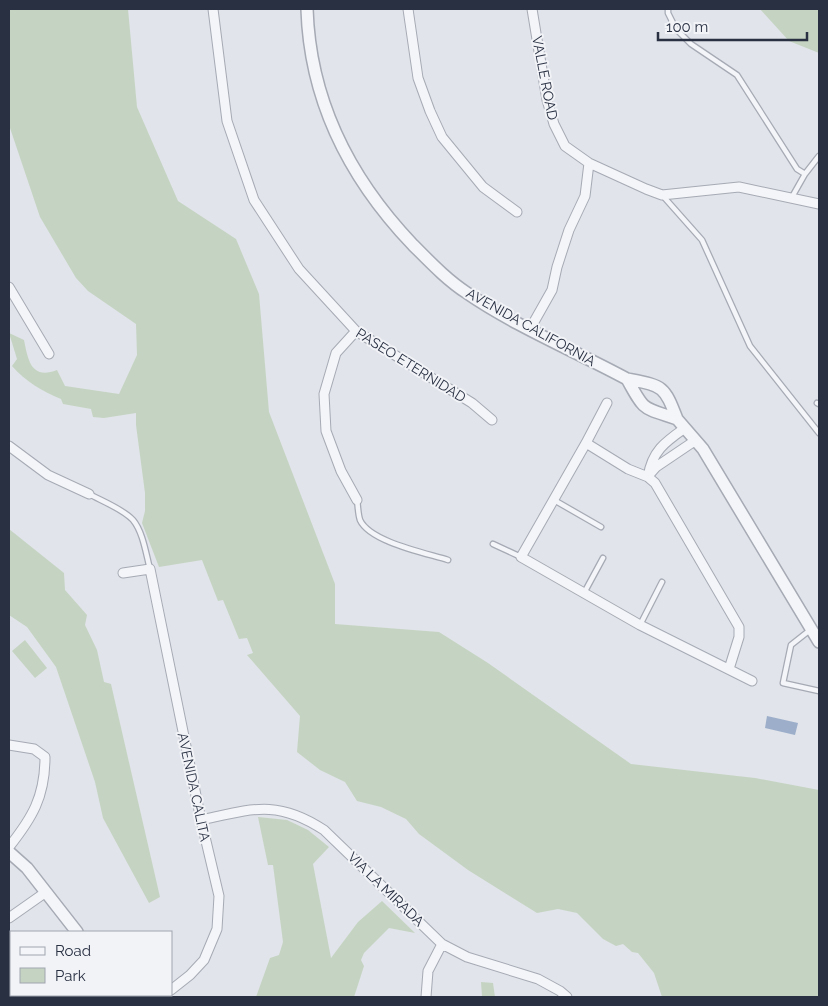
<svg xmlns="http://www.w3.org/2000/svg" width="828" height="1006" font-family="Raleway,sans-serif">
	<rect width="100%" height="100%" fill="#e1e4ea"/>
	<path fill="#c5d4c2" d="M9,9h119l9,98 41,94 58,38 23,55 10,118 66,172v40l104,8 49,31 143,101 124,14 64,12v207h-157l-8,-24 -16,-20 -6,-1 -9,-8 -7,2 -13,-7 -26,-26 -19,-4 -21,4 -69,-43 -49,-36 -13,-15 -25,-12 -24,-6 -12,-19 -25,-12 -23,-18 3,-36 -53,-61 6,-2 -6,-15 -8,1 -16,-39 -5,1 -16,-41 -43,7 -17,-44 3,-12v-18l-9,-68v-12l-32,5 -11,-1 -2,-8 -28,-5 -2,-5c-19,-8 -35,-17 -49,-33l5,-7 -8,-26 15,7c4,20 7,40 33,30l8,16 54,8 18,-39 -1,-31 -48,-33 -12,-13 -36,-61 -31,-92z
		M760,9h59v44l-30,-12z
		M9,529l55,44 1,17 22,25 -2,10 12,25 7,32 7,2 49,213 -11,6 -46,-85 -8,-36 -39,-115 -29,-40 -18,-12z
		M25,640l22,28 -12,10 -23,-27z
		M258,817l29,3 21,10 21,17 -16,17 18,94 27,-36 24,-21 33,32 -26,-5 -25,25 -3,7 3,6 -10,31h-98l14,-39 9,-3 4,-13 -10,-77h-5z
		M481,982l12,1 2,14h-13z"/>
	<path fill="#9caeca" d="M767,716l31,7 -3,12 -30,-7z"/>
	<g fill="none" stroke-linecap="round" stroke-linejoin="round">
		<g stroke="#a6aab4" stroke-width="7">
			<path id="service" d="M668,9v4l8,16 15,15 46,31 60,94 8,5
				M663,196l39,44 48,106 69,87
				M792,197l13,-23 14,-18
				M817,403l2,1
				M89,494c13,7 34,15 44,26 10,12 13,34 17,49
				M357,500c1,6 1,14 3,20 10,22 66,33 88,40
				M554,500l47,27
				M493,544l28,13
				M584,593l19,-35
				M640,625l22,-43
				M810,630l-19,15 -8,38 36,8"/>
		</g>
		<g stroke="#a6aab4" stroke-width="11">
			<path id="minor" d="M213,9l14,112 27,79 45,69 57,62 116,72 20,17
				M408,9l10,69 12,33 12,26 41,50 34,25
				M532,9l15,91 7,24 11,22 24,17 57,26 16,6 77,-8 80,17
				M9,287l40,67
				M530,329l22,-39 5,-23 12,-37 16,-34 4,-33
				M356,331l-20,22 -12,41 2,37 15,40 16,29
				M607,403l-21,40 -65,114 119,68 112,56
				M586,443l42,26 20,8 7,6 84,144v10l-10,32
				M9,446l39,29 41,19
				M648,476l8,-9 40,-27
				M648,477c4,-26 17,-35 37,-49
				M123,573l27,-4 51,251 18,76 -2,33 -13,31 -14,15 -19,15
				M9,745l25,4 11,8c0,40 -13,61 -36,90
				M201,820c51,-11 76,-21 123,10l118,114 25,13 71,22 22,12 7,6
				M9,918l37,-26
				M161,997l4,-2
				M426,997l2,-26 14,-27"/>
		</g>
		<g stroke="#a6aab4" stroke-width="14">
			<path id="tertiary" d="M307,9c3,93 43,170 106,236 17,17 34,35 54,48 48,33 108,58 160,86
				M627,379c36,7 37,6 50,40 -35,-12 -32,-7 -50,-40z
				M677,419l26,30 116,193
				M9,852l18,16 50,64
				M124,995l2,2"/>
		</g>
		<use href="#service" stroke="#f4f5f8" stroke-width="4.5"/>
		<use href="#minor" stroke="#f4f5f8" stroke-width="9"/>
		<use href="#tertiary" stroke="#f4f5f8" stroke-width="11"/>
	</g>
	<g text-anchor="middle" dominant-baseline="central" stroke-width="4" stroke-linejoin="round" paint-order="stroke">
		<g font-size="14" fill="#293042" stroke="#f1f3f7">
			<text transform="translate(545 78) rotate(79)">VALLE ROAD</text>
			<text transform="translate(531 327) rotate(29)">AVENIDA CALIFORNIA</text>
			<text transform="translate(411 365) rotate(32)">PASEO ETERNIDAD</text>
			<text transform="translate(194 787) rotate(78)">AVENIDA CALITA</text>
			<text transform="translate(386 889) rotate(44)">VIA LA MIRADA</text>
		</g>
	</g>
	<rect width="828" height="1006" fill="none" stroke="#293042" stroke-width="20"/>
	<rect x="10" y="931" width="162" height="65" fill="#f1f3f7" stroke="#a1a5af"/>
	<rect x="20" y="947" width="25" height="8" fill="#f4f5f8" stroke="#a1a5af"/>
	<text x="55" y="956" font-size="15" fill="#293042">Road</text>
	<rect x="20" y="968" width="25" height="15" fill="#c5d4c2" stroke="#a1a5af"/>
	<text x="55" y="981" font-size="15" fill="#293042">Park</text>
	<path d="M658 32v8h149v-8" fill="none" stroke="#293042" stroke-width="2.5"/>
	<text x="666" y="32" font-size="15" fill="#293042" stroke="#f1f3f7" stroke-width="4" paint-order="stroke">100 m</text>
</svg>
